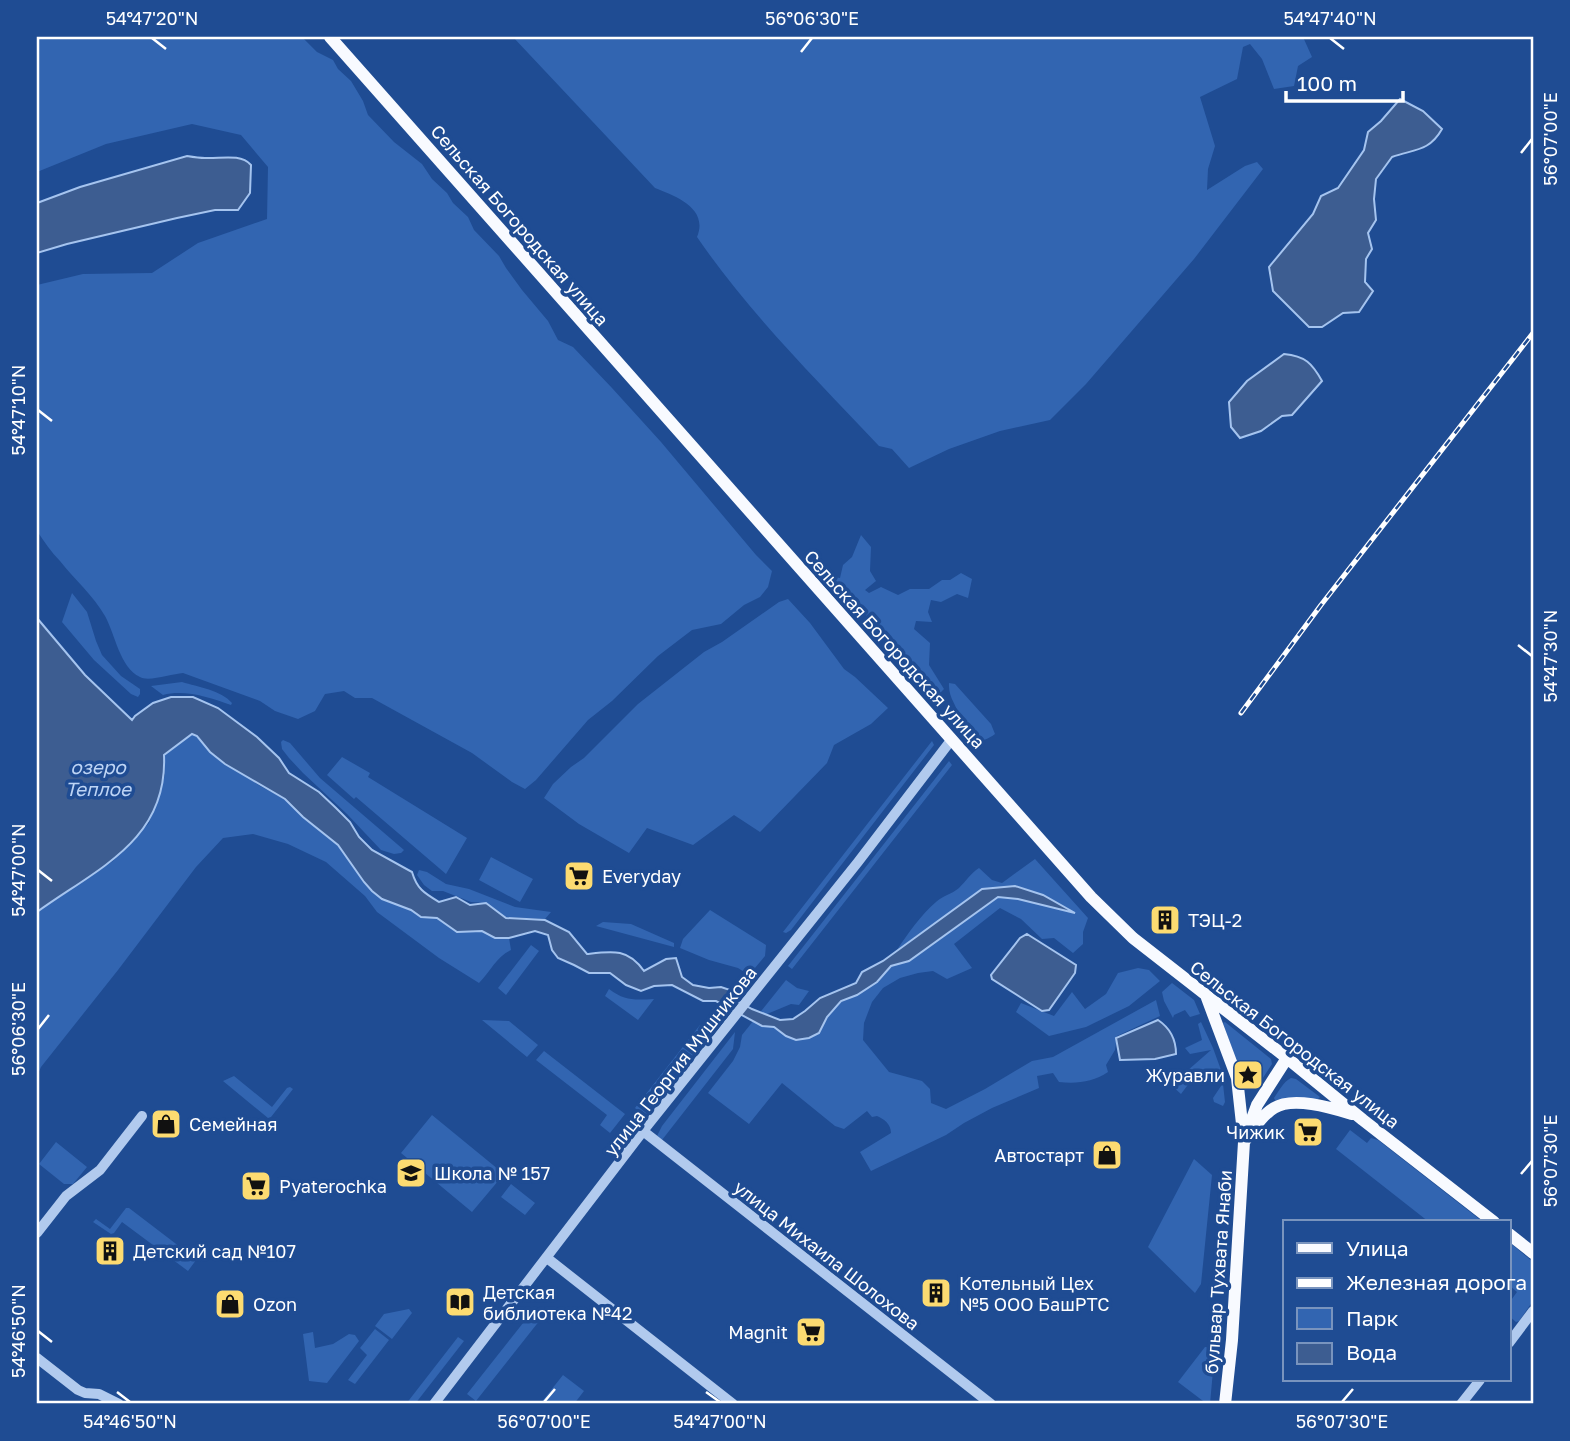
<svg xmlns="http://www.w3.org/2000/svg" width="1570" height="1441" font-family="'Golos Text',sans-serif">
	<rect width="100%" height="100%" fill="#1f4c93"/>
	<path fill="#3265b1" d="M37,37h265l15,15 16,8 5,9 13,12 12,20 5,14 26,27 28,22 10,15 15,14 6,10 15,14 6,13 25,26 7,12 16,22 26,31 10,19 15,7 39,41 49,54 95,113 16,16 -4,16 -8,10 -16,8 -23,19 -29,6 -34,26 -46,45 -24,19 -52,60 -11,9 -13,-7 -40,-29 -100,-55h-17l-11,-7 -19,3 -10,17 -17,8 -23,-8 -15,-10 -77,-28c-11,1 -35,9 -43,4 -20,-9 -25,-43 -35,-61 -12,-21 -30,-36 -45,-55 -9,-9 -16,-20 -23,-30v-246l46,-11 69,-1 46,-30 69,-24 1,-52 -27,-32 -49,-11 -86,20 -69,28z
		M513,37h790l9,20 -14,9 -4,20 -20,3 -12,-30 -12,-15 -7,3 -6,32 -37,18 15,49 -7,23 -1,21 38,-24 12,-4 6,7 -69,90 -108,125 -36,36 -50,11 -51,18 -40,19 -17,-19 -13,-3c-63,-67 -130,-133 -182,-209 12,-29 -22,-41 -42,-49z
		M861,535l10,12 -1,24 6,10 -11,9 4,3 12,-6 17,8 12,-6h19l13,-9h8l11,-7 11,6 -4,19 -11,-4 -16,8 -10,-2 -3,12 4,10 -16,-1 -2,8 16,14 -1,22 15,24 -6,6 -20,-23 -7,-2 -15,-18 -6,-12 -15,-17 -22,-18 -6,-9 -14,-12 -4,-8 11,2 3,-13 9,-8z
		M72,593l15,19 9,29 6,14 19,21 19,13v5l-2,3 -7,-3 -37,-34 -32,-38z
		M788,599l22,24 34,46 11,8 33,31 -17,16 -37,21 -7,18 -67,69 -26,-17 -41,30 -46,-17 -18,25 -50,-29 -35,-26 9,-14 18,-17 13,-9 54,-54 66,-52 18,-10 57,-40z
		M182,682c16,5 39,8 50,21l-1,2c-20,-7 -46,-16 -68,-10l-12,-9z
		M949,683l6,1 36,40 4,10c-16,12 -29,7 -41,-6 0,-1 3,-10 4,-11 1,-11 -10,-17 -9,-34z
		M192,734l5,2 13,16 50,34 25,13 18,18 35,28 26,37 18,17 29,11 10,7 16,1 20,14 25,-1 13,7h14l2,12c-14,6 -21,22 -32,33l-40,-25 -62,-46 -12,-16 -39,-34 -38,-18 -35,-10 -30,4 -27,29 -78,103 -77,97 -4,9v-164l76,-51 36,-38 16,-48 -1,-20z
		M283,740l7,3 30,35 84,72 -3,3 -7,1 -13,-4 -34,-36 -44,-41 -14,-15 -7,-9 -1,-7z
		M932,741l2,4 -143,185 -5,3 -3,-1z
		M342,757l28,16 -2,4 99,61 -21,36 -90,-77 -2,2 -27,-24z
		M949,761l3,4 -160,204 -4,-3z
		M491,857l42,22 -13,23 -41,-22z
		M1035,859l53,59 -5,14v12l-10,9 -19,-15 -12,1 -21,-20 -21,-11 -46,36 18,24 -25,11 -14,-8 -15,2 -18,5 -17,10 -11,14 -8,21 -1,17 26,32 33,9 8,8 1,14 15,6 39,-20 47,-28 21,-4 103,-57 4,16 -43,20 -2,14 -9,15 2,7c-15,10 -31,12 -49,10l-6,-9 -16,3 2,12 -47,20 -28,15 -18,12 -75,36 -11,-19 31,-19c0,-9 -7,-14 -14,-17l-5,1 -5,-6 -23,18 -9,-3 -53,-43 -33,41 -41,-31 25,-32 7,-14 2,-12 44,-55 11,8 12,3 -10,14 -8,-1 -24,10 -1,12 8,1 12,9 41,-19 14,-16 16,-6 20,-13 14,-16 18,-5 89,-64 20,2 55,13 -30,-17 -60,-6 -86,61c11,-17 24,-35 39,-48 6,-6 16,-8 23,-14 7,-7 12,-15 20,-20l13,12 10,3z
		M419,870l8,2 19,12 23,5 46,18 36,5 -6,7 -39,-2 -20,-14 -15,-1 -28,-11h-11l-8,-6 -7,-10z
		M710,910l56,35 -1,11 -16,19 -11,-7 -29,-8 -29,-12 3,-9z
		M603,922l28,2 43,19v4l-78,-21z
		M531,945l8,6 -33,44 -8,-7z
		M1138,968l11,2 11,11 -31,25 -43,21 -37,9 -33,-24 5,-9 33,13 18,-24 13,17 21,-15 12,-21z
		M1172,983l22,17 6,14 -10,3 -5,-7 -11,5 -1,3 -9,-17 -2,-9z
		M609,989c16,12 25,11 45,10l-16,21 -33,-24z
		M482,1020l27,1 29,24 -11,12z
		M1201,1022l12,26 12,33 -2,3 2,18 -2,4 -9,-4 -1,-4 10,-15 -24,-13 -18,24 -10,-9 40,-35 -21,4 -5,-6 17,-8 -4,-16z
		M1225,1022l46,37 1,5 -15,23 -3,3h-5l-6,-9 -20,-58z
		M700,1025l5,5 2,7 -61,77 -3,1 -8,-7z
		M735,1032l-2,17 -71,91 -5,-4 5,-10z
		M544,1051l81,63 -15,19 -10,-8 7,-10 -71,-55z
		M234,1076l38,31 15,-19 3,-1 3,2 -22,28 -3,1 -45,-37z
		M1291,1078l5,1 24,18 -3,3h-42l-1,-2c5,-7 9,-16 17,-20z
		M432,1115l72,59 -32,38 -71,-59z
		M1350,1130l17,13 4,-5 7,2 105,82h-54l-93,-73z
		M56,1142l31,25 -14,17h-9l-25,-20z
		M1194,1159l18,16 -11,109 -6,9 -47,-46z
		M511,1184l24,19 -10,12 -24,-18z
		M126,1208h3l55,42 2,-3 13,9 -11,15 -66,-49 -8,11 -3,1 -18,-12 3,-3 14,10z
		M1509,1242l24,20v39l-14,20 -3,1 -7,-6v-13l8,-11 -8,-7z
		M409,1309l3,4 -20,26 -17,-13 9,-12z
		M531,1313l9,7 -64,81 -9,-7z
		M375,1329l14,11 -34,44 -7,-4 19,-25 -7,-7z
		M313,1332l2,16 18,-4 16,-10 6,1 4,6 -32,42 -18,-2 -6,-47z
		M458,1337l6,4 -49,63h-9z
		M1205,1347l10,1 -5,56h-3l-29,-22z
		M563,1375l21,16 -10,13h-34z"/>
	<path fill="#3d5d91" stroke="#a5c4ef" stroke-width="2" d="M1400,99l23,12 19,18c-13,23 -28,20 -50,28l-16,22 -2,20 2,21 -8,13 4,16 -6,10 -1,23 8,9 -14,21 -16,1 -21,14h-13l-36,-36 -4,-24 44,-53 8,-18 17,-8 26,-38 4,-18 13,-11z
		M187,156c6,1 12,2 18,2 15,1 35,-5 46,7l-1,28 -12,17h-23l-38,8 -110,26 -30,9v-50l43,-16z
		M1284,354c21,2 28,9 38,27l-30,34 -10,1 -21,15 -21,7 -9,-11 -2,-25 18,-21z
		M37,618l48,57 47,45 3,-4 18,-13 18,-6h22l25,11 39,29 22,21 10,15 30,19 17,16 14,14 9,15 13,13 40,22c5,17 12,21 27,30l17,-5 14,8 16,-2 20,15 39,2 24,12 18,22c25,-3 41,-6 57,17l22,-12 10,-1 6,19 11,8 16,3 12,-1 12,4 3,9 16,9 28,11 13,-1 12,-8 15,-13 36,-15 6,-11 21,-11 99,-72 33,-3 28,9 32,18 -57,-14 -20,-2 -89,64 -18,5 -14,16 -20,13 -16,6 -14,16 -8,16 -10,5 -13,2 -10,-4 -12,-9 -12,-1 -46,-25h-13l-31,-16 -18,1 -13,5 -15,-6 -16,-12h-21l-15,-8 -16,-7 -6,-8 -4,-15 -13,-4 -26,7h-14l-13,-7 -25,1 -20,-14 -16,-1 -10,-7 -29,-11 -10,-8 -8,-9 -26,-37 -35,-28 -18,-18 -60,-35 -15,-12 -13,-16 -5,-2 -28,21c4,86 -68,114 -127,157z
		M1027,934l49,31 -1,8 -26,37 -7,1 -50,-32 -1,-4 29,-37z
		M1158,1020c12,8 18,20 18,34l-21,5 -35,1 -4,-22z"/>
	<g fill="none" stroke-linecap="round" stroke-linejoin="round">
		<path stroke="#b1caee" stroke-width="10" d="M643,1131l348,273
			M37,1233l29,-37 34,-26 42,-54
			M547,1258l186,146
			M1509,1343l24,-32
			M37,1358l41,32 7,3 14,1 20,10
			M434,1404l213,-278 211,-264 94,-123
			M1461,1404l19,-24"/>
		<path stroke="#f8faff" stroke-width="12" d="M330,37l761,860 42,41 154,120 76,62 131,102
			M1207,998l30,80 7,64 -12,198 -7,64
			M1247,1132l10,-27 30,-47
			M1244,1142c9,-12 17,-26 30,-34 19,-12 58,0 78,6
			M1509,1234l24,19"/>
		<g stroke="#fff" stroke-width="5">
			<path id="rail" d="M1241,713l80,-108 212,-272"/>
		</g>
		<use href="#rail" stroke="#1f4c93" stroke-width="2.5" stroke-dasharray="8" stroke-linecap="butt"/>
	</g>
	<path fill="none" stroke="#fff" stroke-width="2.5" d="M152,38l14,11M1330,38l14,11M801,52l11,-14M1521,153l11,-14M38,410l14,11M1518,645l14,11M38,870l14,11M38,1029l11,-14M1521,1174l11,-13M38,1331l14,11M117,1392l13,10M706,1392l14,10M544,1402l11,-13M1342,1402l11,-13"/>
	<defs>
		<g id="supermarket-square" transform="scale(1.575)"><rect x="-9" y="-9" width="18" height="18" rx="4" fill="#fcdb71" stroke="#1f4c93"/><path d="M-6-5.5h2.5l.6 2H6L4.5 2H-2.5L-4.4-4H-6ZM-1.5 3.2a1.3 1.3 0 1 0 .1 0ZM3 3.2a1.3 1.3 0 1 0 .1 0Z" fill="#111"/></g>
		<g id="building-square" transform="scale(1.575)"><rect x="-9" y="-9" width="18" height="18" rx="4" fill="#fcdb71" stroke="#1f4c93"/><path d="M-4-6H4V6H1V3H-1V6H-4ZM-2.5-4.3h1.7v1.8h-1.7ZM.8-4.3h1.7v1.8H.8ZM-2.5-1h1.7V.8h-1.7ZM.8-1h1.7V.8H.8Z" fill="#111"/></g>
		<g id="sight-square" transform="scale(1.575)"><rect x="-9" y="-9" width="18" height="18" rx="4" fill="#fcdb71" stroke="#1f4c93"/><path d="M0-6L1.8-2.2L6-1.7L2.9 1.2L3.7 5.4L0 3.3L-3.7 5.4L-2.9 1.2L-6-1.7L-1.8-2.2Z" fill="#111"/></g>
		<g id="shop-square" transform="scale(1.575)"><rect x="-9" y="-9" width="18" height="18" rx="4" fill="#fcdb71" stroke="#1f4c93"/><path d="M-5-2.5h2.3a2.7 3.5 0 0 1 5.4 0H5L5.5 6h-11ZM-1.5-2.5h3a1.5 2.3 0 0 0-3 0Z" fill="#111"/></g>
		<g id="school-square" transform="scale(1.575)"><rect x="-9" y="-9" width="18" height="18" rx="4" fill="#fcdb71" stroke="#1f4c93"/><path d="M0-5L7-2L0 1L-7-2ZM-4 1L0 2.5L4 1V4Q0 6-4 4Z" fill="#111"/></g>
		<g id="library-square" transform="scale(1.575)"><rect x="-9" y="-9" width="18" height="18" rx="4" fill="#fcdb71" stroke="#1f4c93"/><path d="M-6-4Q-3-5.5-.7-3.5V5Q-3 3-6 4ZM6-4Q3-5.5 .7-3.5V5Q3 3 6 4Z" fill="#111"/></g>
	</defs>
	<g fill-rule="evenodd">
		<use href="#supermarket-square" x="579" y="876"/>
		<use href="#building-square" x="1165" y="920"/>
		<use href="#sight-square" x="1248" y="1075"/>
		<use href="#shop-square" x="166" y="1124"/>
		<use href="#supermarket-square" x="1308" y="1132"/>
		<use href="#shop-square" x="1107" y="1155"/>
		<use href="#school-square" x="411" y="1173"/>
		<use href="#supermarket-square" x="256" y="1186"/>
		<use href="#building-square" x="110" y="1251"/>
		<use href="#building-square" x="936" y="1293"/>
		<use href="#library-square" x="460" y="1302"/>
		<use href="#shop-square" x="230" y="1304"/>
		<use href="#supermarket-square" x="811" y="1332"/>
	</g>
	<g text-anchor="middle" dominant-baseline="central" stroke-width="7" stroke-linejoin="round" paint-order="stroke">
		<g font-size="18" fill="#fff" stroke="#1f4c93">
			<text transform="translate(520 225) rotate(49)">Сельская Богородская улица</text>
			<text transform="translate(895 649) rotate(48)">Сельская Богородская улица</text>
			<text transform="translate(1295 1044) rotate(38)">Сельская Богородская улица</text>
			<text transform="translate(680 1061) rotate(-52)">улица Георгия Мушникова</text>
			<text transform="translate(827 1255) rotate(38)">улица Михаила Шолохова</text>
			<text transform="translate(1218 1272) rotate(-86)">бульвар Тухвата Янаби</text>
		</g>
		<g font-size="18" fill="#fff" stroke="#1f4c93" text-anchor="start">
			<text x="602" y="876">Everyday</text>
			<text x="1188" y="920">ТЭЦ-2</text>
			<text x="1225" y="1075" text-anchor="end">Журавли</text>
			<text x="189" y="1124">Семейная</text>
			<text x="1285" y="1132" text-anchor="end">Чижик</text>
			<text x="1084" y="1155" text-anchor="end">Автостарт</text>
			<text x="434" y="1173">Школа № 157</text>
			<text x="279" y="1186">Pyaterochka</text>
			<text x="133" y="1251">Детский сад №107</text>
			<text x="959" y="1283">Котельный Цех<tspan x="959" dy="21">№5 ООО БашРТС</tspan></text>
			<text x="483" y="1292">Детская<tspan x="483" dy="21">библиотека №42</tspan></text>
			<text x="253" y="1304">Ozon</text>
			<text x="788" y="1332" text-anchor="end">Magnit</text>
		</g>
		<g font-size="19" font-style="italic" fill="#bdd4f5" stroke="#1f4c93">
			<text x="98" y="766">озеро<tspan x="98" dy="22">Теплое</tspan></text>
		</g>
	</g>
	<rect width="1570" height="1441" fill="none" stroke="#1f4c93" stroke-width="77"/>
	<rect x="1283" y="1220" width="228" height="161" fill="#1f4c93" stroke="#7994be" stroke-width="2"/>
	<rect x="1297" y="1243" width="35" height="10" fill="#f8faff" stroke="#7994be" stroke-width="2"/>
	<text x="1346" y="1256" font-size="21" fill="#ffffff">Улица</text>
	<rect x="1297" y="1278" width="35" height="10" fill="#ffffff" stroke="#7994be" stroke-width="2"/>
	<text x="1346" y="1290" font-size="21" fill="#ffffff">Железная дорога</text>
	<rect x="1297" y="1308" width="35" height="21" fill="#3265b1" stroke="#7994be" stroke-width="2"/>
	<text x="1346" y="1326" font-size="21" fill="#ffffff">Парк</text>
	<rect x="1297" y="1343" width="35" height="21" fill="#3d5d91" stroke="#7994be" stroke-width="2"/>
	<text x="1346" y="1360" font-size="21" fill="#ffffff">Вода</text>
	<path d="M1286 91v10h117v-10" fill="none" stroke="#ffffff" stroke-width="3.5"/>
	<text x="1297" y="91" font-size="21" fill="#ffffff" stroke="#1f4c93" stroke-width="5" paint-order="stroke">100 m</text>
	<rect x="38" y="38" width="1494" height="1364" fill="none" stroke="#fff" stroke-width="2.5"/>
	<g font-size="18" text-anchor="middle" fill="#fff">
		<text x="152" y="25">54°47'20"N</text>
		<text x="812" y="25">56°06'30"E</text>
		<text x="1330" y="25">54°47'40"N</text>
		<text transform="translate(1551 139) rotate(-90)" y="6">56°07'00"E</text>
		<text transform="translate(19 410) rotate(-90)" y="6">54°47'10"N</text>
		<text transform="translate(1551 656) rotate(-90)" y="6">54°47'30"N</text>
		<text transform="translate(19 870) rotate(-90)" y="6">54°47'00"N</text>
		<text transform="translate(19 1029) rotate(-90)" y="6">56°06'30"E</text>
		<text transform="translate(1551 1161) rotate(-90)" y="6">56°07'30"E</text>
		<text transform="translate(19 1331) rotate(-90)" y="6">54°46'50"N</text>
		<text x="130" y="1428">54°46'50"N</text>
		<text x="544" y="1428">56°07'00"E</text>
		<text x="720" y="1428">54°47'00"N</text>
		<text x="1342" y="1428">56°07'30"E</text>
	</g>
</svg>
